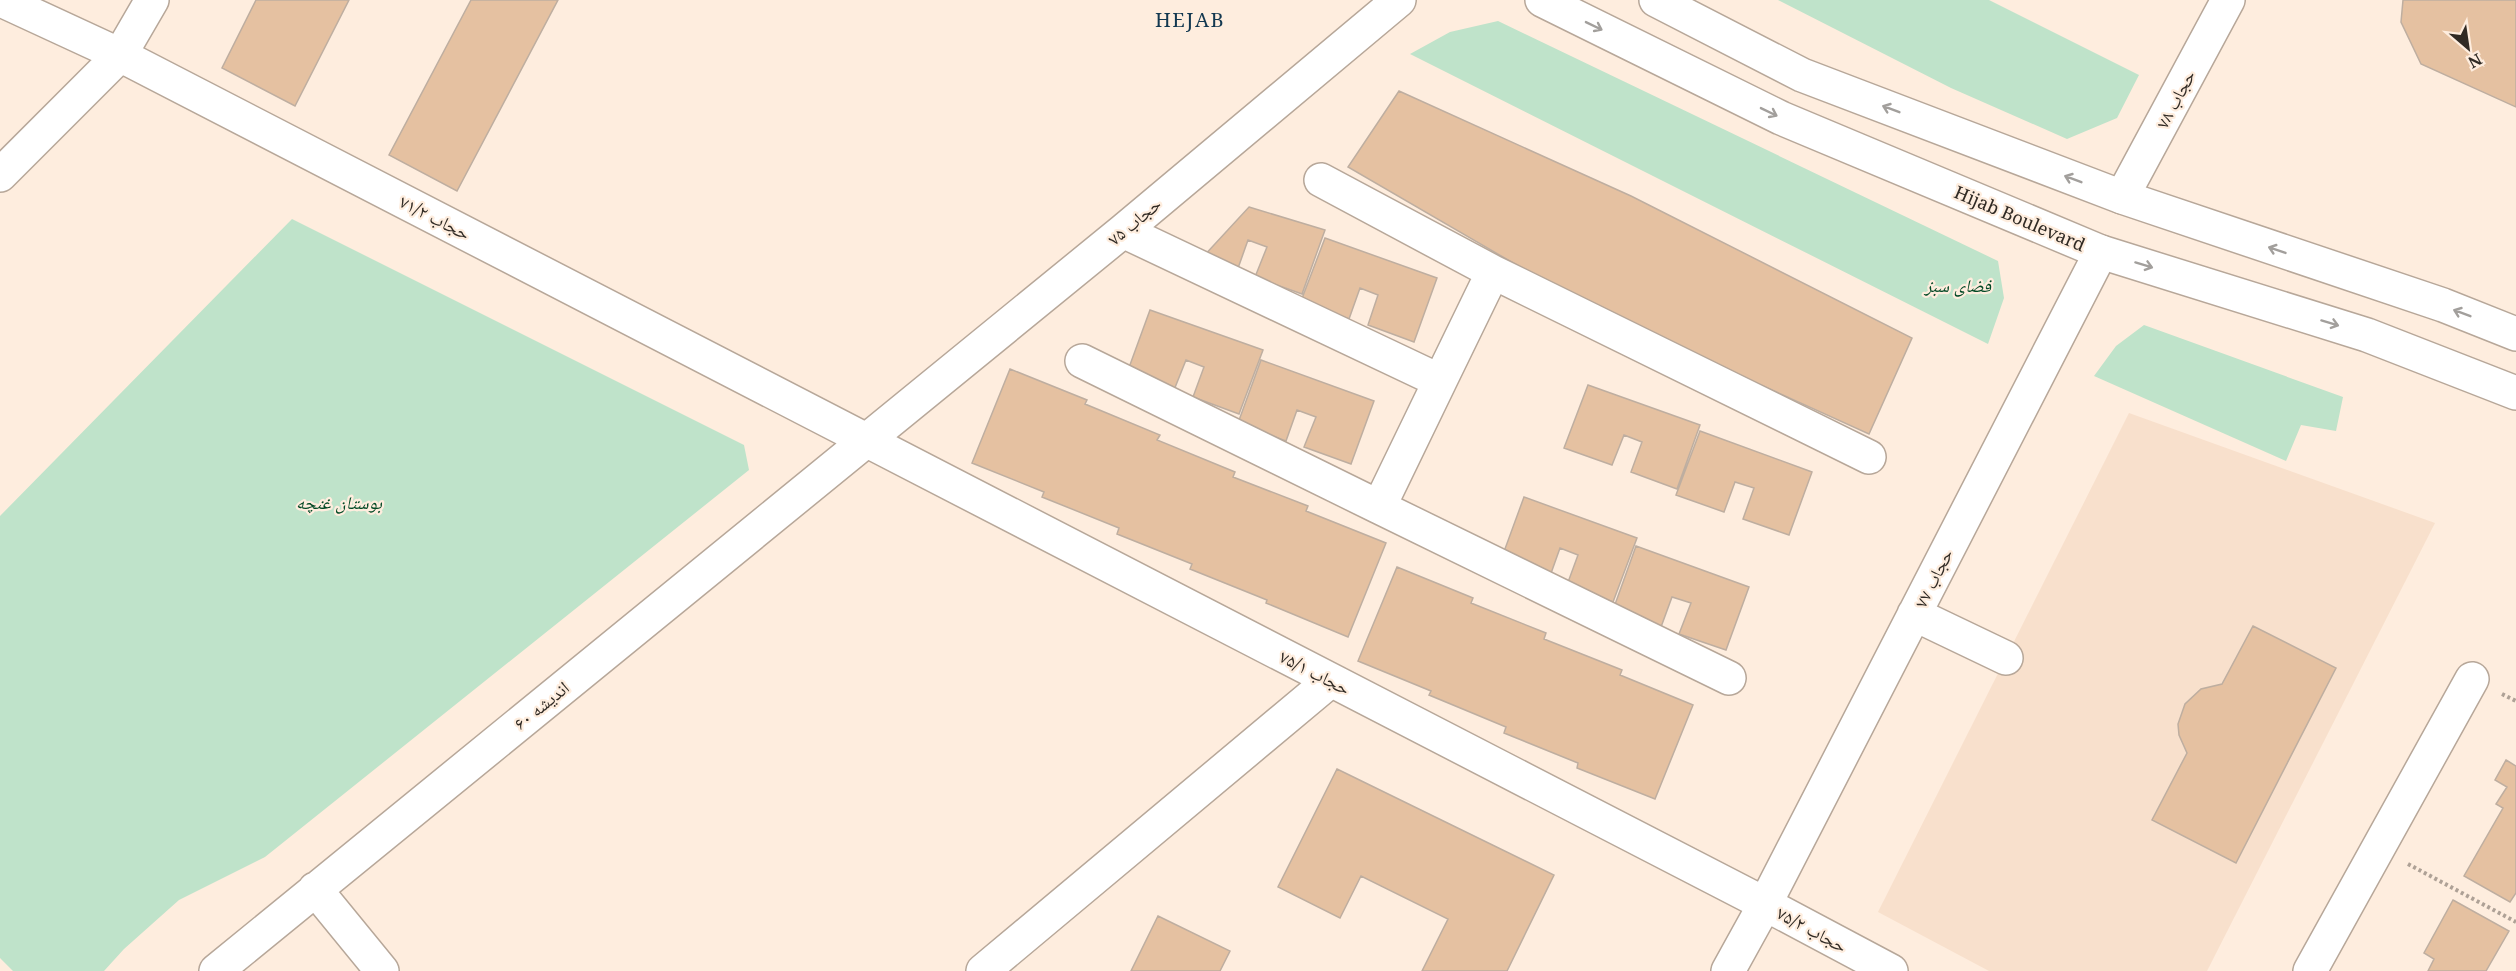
<svg xmlns="http://www.w3.org/2000/svg" width="2516" height="971" font-family="'Noto Serif','Noto Naskh Arabic',serif">
	<rect width="100%" height="100%" fill="#feedde"/>
	<path fill="#f8e0cc" d="M2129,413l306,110 -228,448h-218l-111,-59z"/>
	<path fill="#bfe3ca" d="M1778,0h211l150,75 -22,43 -50,21 -116,-51z
		M1498,21l500,240 6,37 -16,46 -578,-290 40,-22z
		M292,219l452,226 5,25 -484,387 -86,43 -55,49 -20,22h-91l-13,-13v-442z
		M2144,325l199,72 -7,34 -35,-6 -15,36 -192,-85 22,-30z"/>
	<path fill="#e5c1a1" stroke="#beaea0" stroke-width="1.5" d="M256,0h93l-54,106 -73,-38z
		M471,0h87l-101,191 -68,-36z
		M2403,0h113v107l-95,-43 -20,-42z
		M1399,91l232,105 281,142 -43,96 -280,-127 -241,-140z
		M1249,207l76,23 -23,64 -47,-17 12,-30 -19,-7 -11,31 -35,-13z
		M1325,238l112,40 -23,64 -46,-17 10,-30 -18,-7 -11,31 -48,-18z
		M1150,310l113,40 -24,64 -46,-17 11,-30 -18,-7 -12,30 -47,-17z
		M1261,360l113,41 -23,63 -47,-17 12,-30 -19,-7 -11,31 -48,-18z
		M1010,369l77,31 -2,4 75,31 -3,5 78,32 -2,5 75,29 -2,5 80,32 -38,94 -82,-34 1,-3 -77,-31 2,-5 -75,-30 2,-6 -77,-31 2,-5 -72,-29z
		M1588,385l112,40 -23,64 -46,-17 11,-30 -18,-7 -12,30 -48,-17z
		M1700,431l112,41 -23,63 -46,-16 11,-31 -19,-6 -11,30 -48,-17z
		M1524,497l113,41 -24,64 -46,-17 11,-30 -18,-7 -11,31 -47,-22z
		M1636,546l113,41 -23,63 -47,-16 12,-31 -19,-6 -11,30 -48,-17z
		M1397,567l76,31 -2,5 75,30 -2,6 78,31 -2,5 73,30 -38,94 -78,-31 1,-5 -74,-30 2,-6 -77,-32 2,-4 -73,-30z
		M2253,626l83,42 -100,195 -84,-43 35,-67 -8,-18 -1,-11 7,-20 16,-15 21,-5z
		M2506,760l10,6v127l-6,9 -46,-26 39,-68 -7,-4 11,-17 -12,-7z
		M1337,769l217,106 -47,96h-85l26,-52 -87,-43 -21,42 -62,-31z
		M2453,900l56,31 -23,40h-58l6,-12 -10,-6z
		M1158,916l72,35 -10,20h-89z"/>
	<g fill="none" stroke-linecap="round" stroke-linejoin="round">
		<g stroke="#b7a799" stroke-width="36">
			<path id="minor" d="M1,0l119,55 1645,849 126,67
				M0,175l120,-120 32,-55
				M1321,180l172,92 -53,109
				M2122,197l106,-197
				M1493,272l376,185
				M1082,361l297,146 61,-126 -317,-150
				M1379,507l350,171
				M1914,614l92,44
				M315,889l67,82
				M216,971l907,-740 276,-231
				M983,971l348,-291
				M1728,971l37,-67 336,-652
				M2310,971l162,-292"/>
		</g>
		<g stroke="#b7a799" stroke-width="36">
			<path id="major" d="M1542,0l239,118 320,134 266,83 149,58
				M1656,0l146,75 320,122 321,108 73,29"/>
		</g>
		<path stroke="#aea196" stroke-width="4" stroke-dasharray="3 3" stroke-linecap="butt" d="M2502,694l14,7
			M2408,864l108,58"/>
		<use href="#minor" stroke="#fff" stroke-width="33"/>
		<use href="#major" stroke="#fff" stroke-width="33"/>
	</g>
	<defs><path id="oneway-shaft" d="M-6 0H5M1.5-3L5.5 0L1.5 3" fill="none" stroke-width="1.6" stroke-linecap="round" stroke-linejoin="round" transform="scale(1.5)"/></defs>
	<g stroke="#a29f9c">
		<use href="#oneway-shaft" transform="translate(1594 26) rotate(26)"/>
		<use href="#oneway-shaft" transform="translate(1891 109) rotate(-159)"/>
		<use href="#oneway-shaft" transform="translate(1769 112) rotate(26)"/>
		<use href="#oneway-shaft" transform="translate(2073 179) rotate(-159)"/>
		<use href="#oneway-shaft" transform="translate(2277 250) rotate(-161)"/>
		<use href="#oneway-shaft" transform="translate(2144 265) rotate(17)"/>
		<use href="#oneway-shaft" transform="translate(2462 313) rotate(-159)"/>
		<use href="#oneway-shaft" transform="translate(2330 323) rotate(17)"/>
	</g>
	<g text-anchor="middle" dominant-baseline="central" stroke-width="4.5" stroke-linejoin="round" paint-order="stroke">
		<g font-size="18" fill="#302a24" stroke="#feedde">
			<text transform="translate(2175 99) rotate(-62)">حجاب ۷۸</text>
			<text transform="translate(435 217) rotate(27)">حجاب ۷۱/۲</text>
			<text transform="translate(2020 218) rotate(23)">Hijab Boulevard</text>
			<text transform="translate(1134 221) rotate(-40)">حجاب ۷۵</text>
			<text transform="translate(1933 578) rotate(-63)">حجاب ۷۷</text>
			<text transform="translate(1315 672) rotate(27)">حجاب ۷۵/۱</text>
			<text transform="translate(541 705) rotate(-39)">اندیشه ۶۰</text>
			<text transform="translate(1812 929) rotate(28)">حجاب ۷۵/۲</text>
		</g>
		<g font-size="18" font-style="italic" fill="#004824" stroke="#feedde">
			<text x="1958" y="285">فضای سبز</text>
			<text x="339" y="502">بوستان غنچه</text>
		</g>
		<g font-size="20" letter-spacing="1.5" fill="#133850" stroke="#feedde">
			<text x="1190" y="19">HEJAB</text>
		</g>
	</g>
	<g transform="translate(2468 48) rotate(151)" stroke="#feedde" stroke-width="4.5" paint-order="stroke">
	<path d="M0-4.5L10 22L0 15L-10 22Z" fill="#302a24"/>
	<text y="-9" font-size="16" font-weight="bold" text-anchor="middle" fill="#302a24">N</text>
	</g>
</svg>
